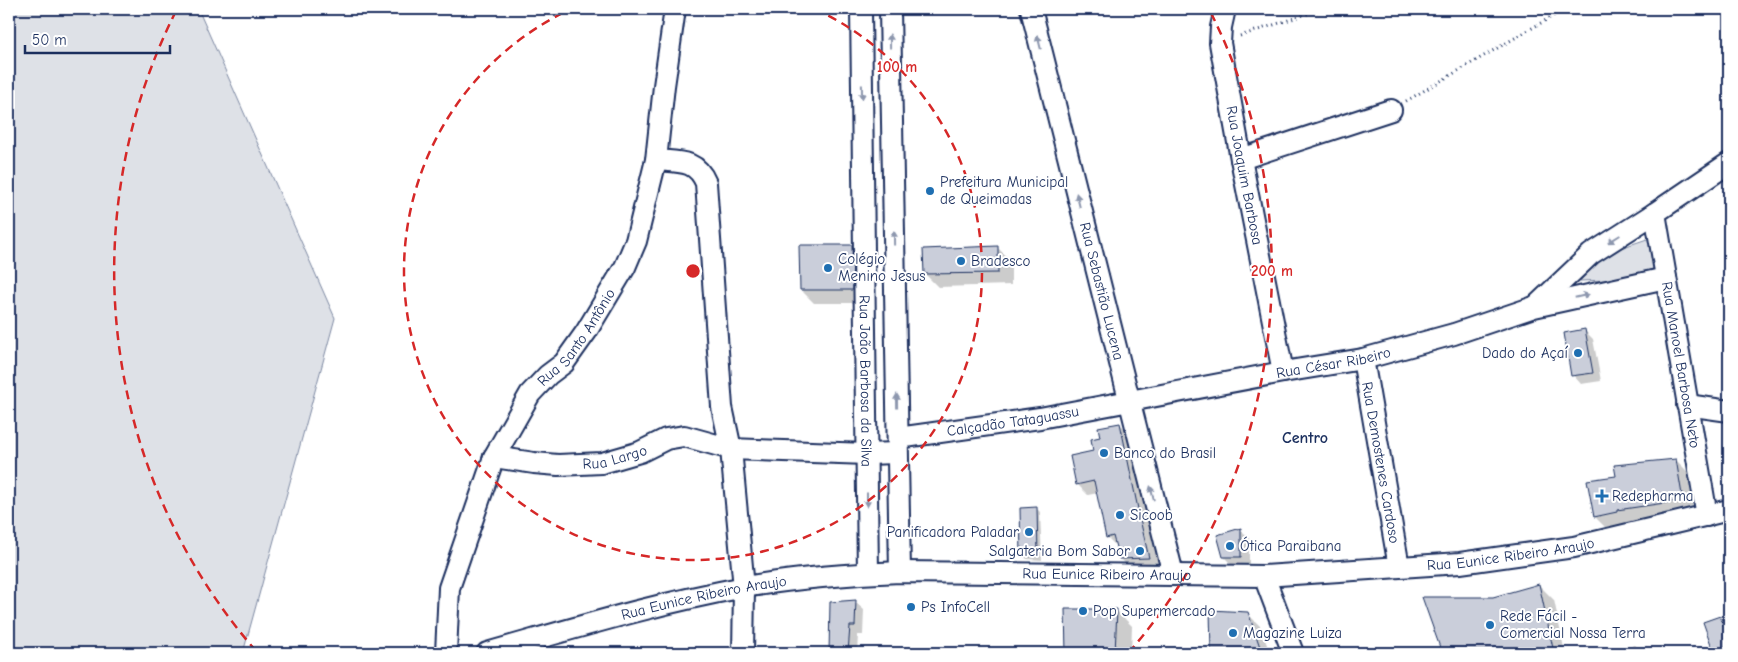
<svg xmlns="http://www.w3.org/2000/svg" width="1738" height="662" font-family="'Comic Neue',sans-serif">
	<rect width="100%" height="100%" fill="#fff"/>
	<filter id="ink" filterUnits="userSpaceOnUse"><feTurbulence type="fractalNoise" baseFrequency=".02" numOctaves="2"/><feDisplacementMap in="SourceGraphic" scale="10" xChannelSelector="R" yChannelSelector="G"/><feConvolveMatrix kernelMatrix="1 2 1 2 8 2 1 2 1" color-interpolation-filters="sRGB"/></filter>
	<g filter="url(#ink)">
		<path fill="#dee1e7" stroke="#7c88a2" d="M9,9h189l137,309 -92,335h-234z
			M1653,237l5,31 -50,12 -28,1 23,-27z"/>
		<path fill="#0003" d="M828,9h30v4l-24,1z
			M852,246l13,13v44h-51l-13,-13z
			M998,248l13,13v24l-73,2 -13,-13z
			M1584,330l9,9 8,42 -20,3 -8,-9z
			M1120,424l11,11 29,133 -29,1 -11,-11 -3,-11 -10,-10 -9,-44 -10,2 -11,-11 24,-46z
			M1676,460l12,12 5,35 -3,5 -62,10v2l-21,5 -12,-12 23,-39z
			M1036,508l4,4 2,48 -15,-1 -5,-4z
			M1240,529l9,9v28h-16l-9,-9z
			M1539,585l15,15 11,53h-122l-19,-55h70z
			M855,602l9,8 -1,25h-5l-1,18h-27l2,-50z
			M1066,610h50l16,16 -1,27h-64z
			M1211,611l36,2 13,13 10,27h-58z
			M1720,617l9,10v26h-11l-4,-3z
			M1635,645l7,7 10,-4 5,5h-34l-1,-2z"/>
		<path fill="#caceda" stroke="#1b2f5e" d="M799,245h53l1,45h-53z
			M998,246v27l-74,1 -1,-25z
			M1585,329l8,44 -22,3 -7,-43z
			M1120,423l22,105 7,30 -30,1 -6,-23 -7,2 -12,-57 -18,4 -6,-29 23,-5 -2,-12 9,-2 -2,-10z
			M1676,459l6,36 -4,6 -61,9v2l-23,5 -7,-37 29,-4 -2,-11z
			M1037,507l1,49h-17l-1,-48z
			M1241,528v29h-18l-6,-22z
			M1539,584l15,69h-112l-20,-56h71z
			M856,600l-1,26h-5l-2,27h-19l1,-51z
			M1065,609h52l-2,44h-49z
			M1210,610l38,2 14,41h-51z
			M1720,616l9,24v13h-15l-11,-31z"/>
		<g fill="none" stroke-linecap="round" stroke-linejoin="round">
			<g stroke="#1b2f5e" stroke-width="24">
				<g id="minor">
					<path id="s1" d="M861,9l7,564"/>
					<path d="M890,9l10,563"/>
					<path id="s2" d="M1031,9l142,565"/>
					<path id="s3" d="M1225,9l-4,18 -1,16 21,116 42,213"/>
					<path d="M1241,159l150,-49"/>
					<path d="M656,160c23,2 40,-1 50,23l16,224 9,42 13,139 -1,65"/>
					<path id="s4" d="M1655,213l52,303"/>
					<path d="M1536,306l55,-52 64,-41 74,-50"/>
					<path id="s5" d="M1363,359l36,208"/>
					<path d="M1687,405l42,6"/>
					<path id="s6" d="M898,438l142,-20 243,-46 80,-13 91,-25 80,-27 132,-29"/>
					<path id="s7" d="M494,457l40,6 24,2 44,-2 38,-11 26,-13 18,-3 47,13 136,5 30,-1"/>
					<path d="M1264,576l29,77"/>
					<path id="s8" d="M446,653l3,-65 45,-131 36,-63 18,-19 16,-12 22,-31 39,-65 11,-26 20,-81 8,-74 11,-77"/>
					<path id="s9" d="M487,653c85,-24 170,-50 258,-66 51,-9 104,-13 155,-15l364,4 196,-13 114,-16 155,-37"/>
				</g>
			</g>
			<path stroke="#1b2f5e" stroke-width="3" stroke-dasharray="1 4" stroke-linecap="butt" d="M1240,36l82,-27
				M1406,101l159,-92"/>
			<use href="#minor" stroke="#fff" stroke-width="20"/>
		</g>
		<defs><path id="oneway-solid" d="M-6-.8H1V-3.2L6.5 0L1 3.2V.8H-6Z" transform="scale(1.25)"/></defs>
		<g fill="#8d97ae">
			<use href="#oneway-solid" transform="translate(890 41) rotate(-91)"/>
			<use href="#oneway-solid" transform="translate(1039 42) rotate(-104)"/>
			<use href="#oneway-solid" transform="translate(862 92) rotate(89)"/>
			<use href="#oneway-solid" transform="translate(1078 200) rotate(-104)"/>
			<use href="#oneway-solid" transform="translate(894 238) rotate(-91)"/>
			<use href="#oneway-solid" transform="translate(1614 239) rotate(148)"/>
			<use href="#oneway-solid" transform="translate(1582 296) rotate(-13)"/>
			<use href="#oneway-solid" transform="translate(897 401) rotate(-91)"/>
			<use href="#oneway-solid" transform="translate(1152 493) rotate(-104)"/>
			<use href="#oneway-solid" transform="translate(867 500) rotate(90)"/>
		</g>
	</g>
	<g fill="none" stroke="#d62828" stroke-width="2.5" stroke-dasharray="9 6">
		<path d="M815 9A289 289 0 1 1 571 9"/>
		<path d="M256 651A579 579 0 0 1 175 13M1211 13A579 579 0 0 1 1130 651"/>
	</g>
	<g fill="#1f6fb2" stroke="#fff" stroke-width="2">
		<circle cx="930" cy="191" r="5"/>
		<circle cx="961" cy="261" r="5"/>
		<circle cx="828" cy="268" r="5"/>
		<circle cx="1578" cy="353" r="5"/>
		<circle cx="1104" cy="453" r="5"/>
		<path d="M1599.5 488.5h5v5h5v5h-5v5h-5v-5h-5v-5h5z"/>
		<circle cx="1120" cy="515" r="5"/>
		<circle cx="1029" cy="532" r="5"/>
		<circle cx="1230" cy="546" r="5"/>
		<circle cx="1140" cy="551" r="5"/>
		<circle cx="911" cy="607" r="5"/>
		<circle cx="1083" cy="611" r="5"/>
		<circle cx="1490" cy="625" r="5"/>
		<circle cx="1233" cy="633" r="5"/>
	</g>
	<g text-anchor="middle" dominant-baseline="central" stroke-width="4" stroke-linejoin="round" paint-order="stroke">
		<g font-size="15" fill="#1b2f5e" stroke="#fff">
			<text stroke="none"><textPath href="#s3" startOffset="169">Rua Joaquim Barbosa</textPath></text>
			<text stroke="none"><textPath href="#s2" startOffset="291">Rua Sebastião Lucena</textPath></text>
			<text stroke="none"><textPath href="#s8" startOffset="350">Rua Santo Antônio</textPath></text>
			<text stroke="none"><textPath href="#s6" startOffset="442">Rua César Ribeiro</textPath></text>
			<text stroke="none"><textPath href="#s4" startOffset="154">Rua Manoel Barbosa Neto</textPath></text>
			<text stroke="none"><textPath href="#s1" startOffset="372">Rua João Barbosa da Silva</textPath></text>
			<text stroke="none"><textPath href="#s6" startOffset="116">Calçadão Tataguassu</textPath></text>
			<text stroke="none"><textPath href="#s7" startOffset="122">Rua Largo</textPath></text>
			<text stroke="none"><textPath href="#s5" startOffset="105">Rua Demostenes Cardoso</textPath></text>
			<text stroke="none"><textPath href="#s9" startOffset="1034">Rua Eunice Ribeiro Araujo</textPath></text>
			<text stroke="none"><textPath href="#s9" startOffset="629">Rua Eunice Ribeiro Araujo</textPath></text>
			<text stroke="none"><textPath href="#s9" startOffset="224">Rua Eunice Ribeiro Araujo</textPath></text>
		</g>
		<g font-size="15" fill="#1b2f5e" stroke="#fff" text-anchor="start">
			<text x="940" y="182">Prefeitura Municipal<tspan x="940" dy="17">de Queimadas</tspan></text>
			<text x="838" y="259">Colégio<tspan x="838" dy="17">Menino Jesus</tspan></text>
			<text x="971" y="261">Bradesco</text>
			<text x="1568" y="353" text-anchor="end">Dado do Açaí</text>
			<text x="1114" y="453">Banco do Brasil</text>
			<text x="1612" y="496">Redepharma</text>
			<text x="1130" y="515">Sicoob</text>
			<text x="1019" y="532" text-anchor="end">Panificadora Paladar</text>
			<text x="1240" y="546">Ótica Paraibana</text>
			<text x="1130" y="551" text-anchor="end">Salgateria Bom Sabor</text>
			<text x="921" y="607">Ps InfoCell</text>
			<text x="1093" y="611">Pop Supermercado</text>
			<text x="1500" y="616">Rede Fácil -<tspan x="1500" dy="17">Comercial Nossa Terra</tspan></text>
			<text x="1243" y="633">Magazine Luiza</text>
		</g>
		<g font-size="16" font-weight="bold" fill="#1b2f5e" stroke="#fff">
			<text x="1305" y="438">Centro</text>
		</g>
	</g>
	<circle cx="693" cy="271" r="8" fill="#d62828" stroke="#fff" stroke-width="2.5"/>
	<g font-size="15" text-anchor="middle" font-weight="bold" fill="#d62828" stroke="#fff" stroke-width="4" stroke-linejoin="round" paint-order="stroke">
		<text x="897" y="72">100 m</text>
		<text x="1272" y="276">200 m</text>
	</g>
	<rect width="1738" height="662" fill="none" stroke="#fff" stroke-width="30"/>
	<rect x="15" y="15" width="1708" height="632" fill="none" stroke="#1b2f5e" stroke-width="2" filter="url(#ink)"/>
	<path d="M25 45v8h145v-8" fill="none" stroke="#1b2f5e" stroke-width="2.5"/>
	<text x="32" y="45" font-size="15" fill="#1b2f5e" stroke="#ffffff" stroke-width="4" paint-order="stroke">50 m</text>
</svg>
